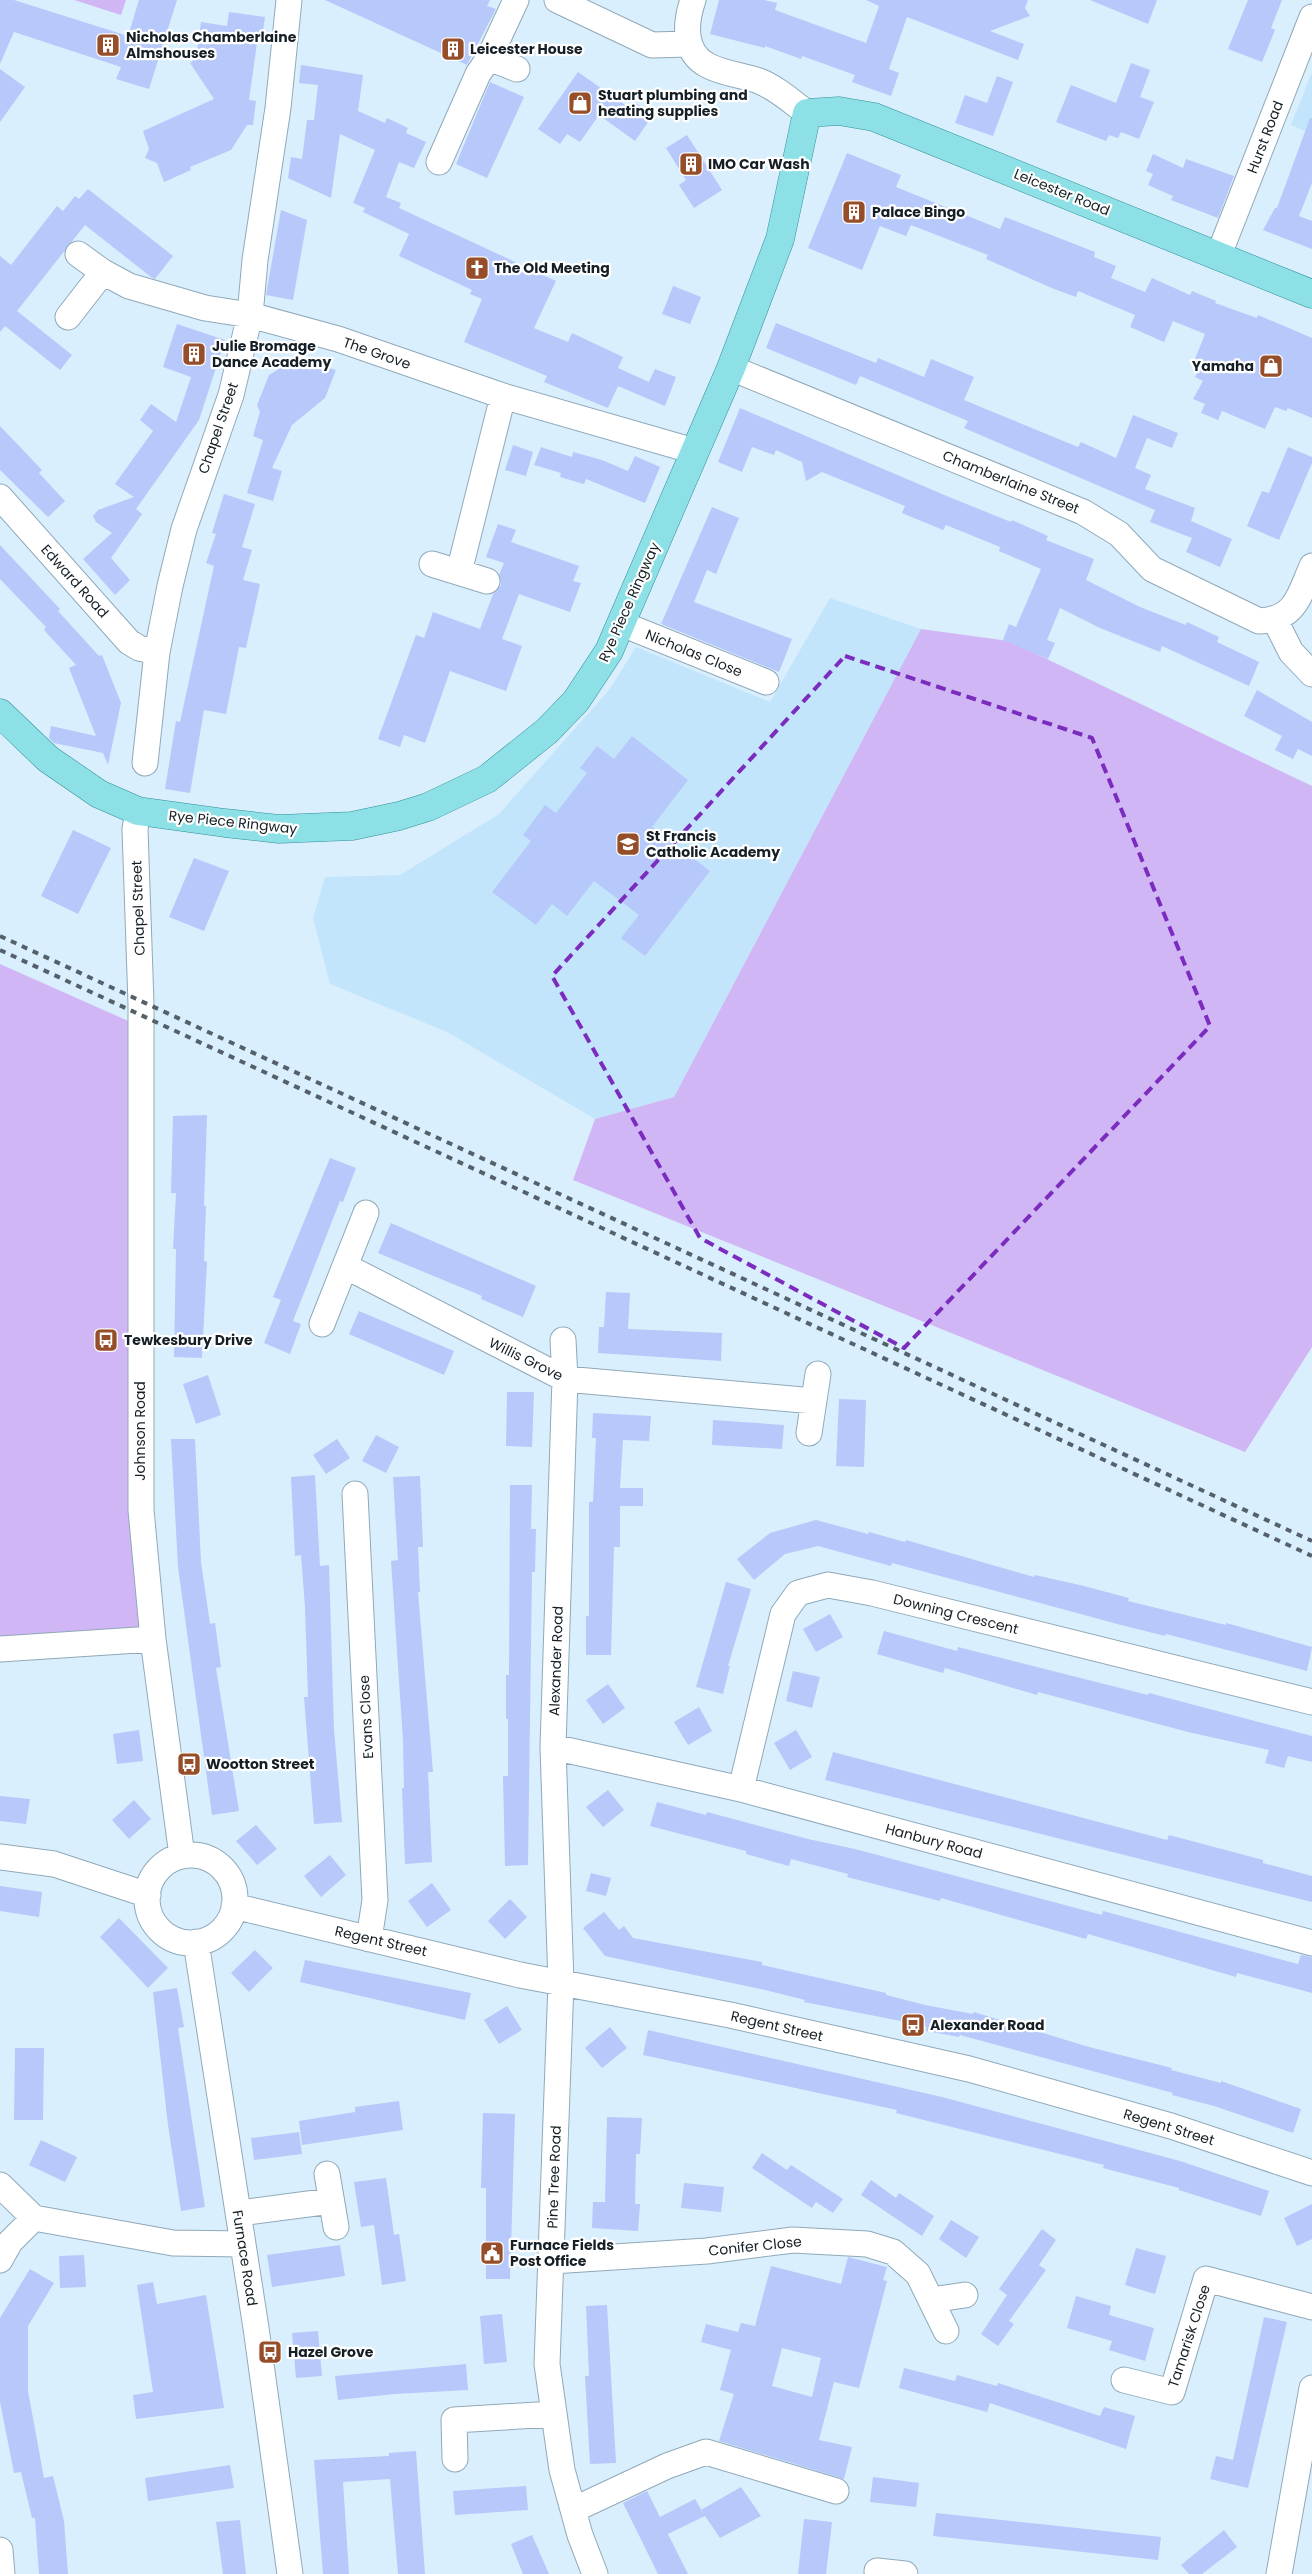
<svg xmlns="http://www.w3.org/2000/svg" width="1312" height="2574" font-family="Poppins,sans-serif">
	<rect width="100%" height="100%" fill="#daeffd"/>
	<path fill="#c3e5fb" d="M1312,72v62l-21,-9z
		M830,598l91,31 -247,468 -79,22 -148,-87 -117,-48 -17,-66 12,-41 75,-2 99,-61 110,-124 27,-43 134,55z"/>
	<path fill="#d0b6f4" d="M74,0h52l-5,15z
		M921,629l88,12 303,145v561l-67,105 -672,-272 22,-61 79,-22z
		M0,964l135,60 12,610 -147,9z"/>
	<path fill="#b7c8fa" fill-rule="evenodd" d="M0,0h14l114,36 11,-36h38l-28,89 -33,-10 5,-12 -107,-35 -14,32z
		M325,0h165l-3,6 9,3 -29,56z
		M719,0h45l13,3 -2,7 91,33 13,-37 -13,-6h162l-3,8 5,8 -40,15 34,13 -6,16 -111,-43 -18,52 10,4 -8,23 -39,-14 3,-7 -53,-19 -1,3 -36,-13v2l-55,-14z
		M1090,0h67l-9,24z
		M1248,0h34l-11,28 4,2 -13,32 -34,-13z
		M229,12l36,5 -4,27 -4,-1 -8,57 7,1 -3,24h-6l-16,25 -41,17 1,3 -27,12 -7,-19 -12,-5 4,-9 -6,-18 71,-32 -24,-36 6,-5 5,-36 26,4z
		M1131,63l19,7 -10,27 14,5 -15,37 -18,-7 -3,6 -9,-3 -3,6 -50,-19 15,-37 45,18z
		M301,65l62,10 -5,36 27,12 2,-5 21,10 -2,5 20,9 -12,26 -15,-6 -13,35 15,6 -2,5 157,73 -22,47 34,14 4,-9 51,24 -5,11 31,14 6,-13 21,8 -11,29 -47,-20 -10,22 -64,-26 3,-6 -83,-34 18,-43 -12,-5 2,-4 -73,-34 10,-22 -46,-22 2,-4 -12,-5 22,-53 -35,-16 -9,64 -43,-20 3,-21 11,2 5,-39h7l4,-35 -19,-2z
		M0,69l25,18 -25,35z
		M578,72l50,35 5,-6 20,14 -18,26 -36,-26 -19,27 -13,-8 -7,10 -22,-15z
		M997,76l16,6 -20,54 -38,-13 10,-28 22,8z
		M490,82l34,15 -37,81 -31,-14z
		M1310,118h2v65l-13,33 13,5v28l-49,-19 12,-22h2z
		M687,135l35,55 -28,18 -15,-23 7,-5 -20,-32z
		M847,153l54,22 -5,12 104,42 5,-12 90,35 -1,5 22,9 -5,12 34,14 7,-14 38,17 2,-4 24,10 -1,2 42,15 1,-3 54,23v80l-24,-10 -2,3 -11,-4 -10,22 -43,-18 -4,9 -17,-7 4,-9 -12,-5 10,-18 -8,-4 7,-15 -7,-3 10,-25 -32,-13 -9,21 -34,-15 5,-12 -57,-24 -2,6 -22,-8 -68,-30 2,-4 -77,-30 -5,11 -26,-10 -18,44 -54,-22z
		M1153,154l30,14 3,-9 48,17 -16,42 -47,-18 2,-4 -25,-11 5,-11 -7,-3z
		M88,189l85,67 -18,23 -4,-2 -66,-52 -68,86 55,44 -12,15 -55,-44 -5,6v-76l11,9 46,-59 6,5 12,-15 4,3z
		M281,210l26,10 -14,80 -27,-5z
		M673,286l28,11 -11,27 -28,-10z
		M776,323l100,40 2,-5 46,19 7,-18 43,18 -10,23 114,47 3,-5 35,16 17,-43 45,18 -6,15 -25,-10 -12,30 16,7 -6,14 50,19 -4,13 41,18 -12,28 -34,-15 6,-14 -42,-16 5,-12 -191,-82 4,-7 -108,-45 -4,9 -90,-37z
		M177,324l48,16 -26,80 -63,89 6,5 -31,44 19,22 -15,15 -32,-36 29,-26 -16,-11 -3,-6 5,-6 36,-13 -19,-13 38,-53 -13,-11 11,-16 25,18 15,-45 -28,-10z
		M297,358l39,12 -11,28 -33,27 -20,43 10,3 -9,30 -26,-8 16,-53 -10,-4 7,-24 -3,-7 12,-30z
		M740,408l209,89 62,25 1,-2 36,16 -2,4 48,19 -8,21 54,27 46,18 1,-3 32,15 -2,5 42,20 -10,24 -87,-40 -2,6 -60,-24 -40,-20 -13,32 8,3 -7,16 -45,-19 6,-16 7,3 25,-58 -42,-18 1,-4 -54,-22 -3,5 -41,-17 3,-7 -83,-34 -16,9 -4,-19 -26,-12 -2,5 -22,-8 -10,25 -24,-10z
		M0,426l42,44 -3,3 26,28 -17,16 -48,-47z
		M513,445l20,7 -7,24 -21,-6z
		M541,447l31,10 1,-5 29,8 26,11 7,-15 25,11 -15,36 -59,-24 -2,5 -24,-7 1,-4 -27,-8z
		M1288,447l24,10v6l-33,77 -32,-14 15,-35 7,2z
		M224,494l31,10 -13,43 10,3 -9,30 17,4 -14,64 -7,-1 -13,67 -22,-4 -14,83 -25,-4 11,-68 4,1 34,-156 -8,-3 10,-29 -4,-1z
		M712,507l27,11 -23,56 -9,-4 -13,32 98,37 -13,33 -118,-48z
		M498,524l18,6 -5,12 68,24 -6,15 8,2 -11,29 -51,-18 -17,45 20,7 -16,45 -56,-20 -25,72 -21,-8 -4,12 -22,-8 38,-104 8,3 9,-26 47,17 13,-35 8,-9 -2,-10 5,-12 -18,-6z
		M0,545l60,64 -2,2 41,45 3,-1 19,48 -13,62 -5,-12 -49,-10 -5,-5 2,-12 45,10 -27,-68 7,-3 -32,-35 2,-3 -46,-48z
		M1257,690l55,32v34l-14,-7 -5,10 -18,-9 7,-14 -38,-20z
		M632,736l56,44 -36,47 58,44 -65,85 -24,-18 18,-23 -45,-34 -27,35 -15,-12 -16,21 -44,-33 39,-51 -8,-6 22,-30 11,8 31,-40 -7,-5 17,-22 17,13z
		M73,830l38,18 -33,66 -37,-18z
		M194,858l35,13 -25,60 -35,-14z
		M207,1115l-3,91h2l-2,55 3,1 -5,96 -28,-1 2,-108h-3l3,-56h-5l2,-77z
		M330,1158l26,10 -13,34 -3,-1 -47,120 8,3 -11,30 -26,-11 17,-43 -8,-3z
		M391,1223l145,63 -13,31 -42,-18 1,-3 -104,-43z
		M606,1292l24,1 -2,36 94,4 -1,28 -123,-8 1,-26h5z
		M359,1311l95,40 -10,24 -95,-41z
		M208,1375l13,40 -25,9 -13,-40z
		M507,1392h27l-2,55 -26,-1z
		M839,1399l27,1 -2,67 -28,-1z
		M593,1413l58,3 -2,25 -26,-1 -3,48h23v18h-23v41h-6l-3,108h-25v-39h3v-114h4l3,-64h-4z
		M713,1420l71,5 -2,24 -70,-4z
		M376,1435l23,12 -13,26 -24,-12z
		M171,1439h24l6,123 9,62 5,-1 6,44 -5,1 23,143 -27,4 -34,-248z
		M337,1439l13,19 -24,16 -13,-19z
		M315,1475l5,91 9,-1 5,165 8,92 -28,2 -10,-127h4l-3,-90 -4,-52 -6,1 -4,-79z
		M420,1476l3,71h-5l2,45h-2l15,180h-5l4,90 -27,2 -3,-76h2l-1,-47 -12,-180 7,-1 -5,-83z
		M510,1485h22l-1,44h5l-1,43h-3l-4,293 -23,1 -2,-90h5v-57h-2v-44h3z
		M816,1520l52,14 1,-2 36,10 1,-2 128,37 1,-2 49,11 45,12 -1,3 98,24v-2l86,24 -5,24 -141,-37 -1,2 -44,-11 -229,-62 -1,3 -73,-20 -33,8 -31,26 -17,-21 33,-26z
		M726,1582l25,7 -23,77h2l-7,28 -27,-7z
		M830,1614l13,23 -27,15 -13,-23z
		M884,1631l73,20 1,-4 190,48 1,-2 163,43v26l-24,-6 -4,12 -19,-5 4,-13 -81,-18 -150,-40 -1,3 -92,-27 -2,5 -66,-19z
		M793,1671l27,6 -8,31 -26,-7z
		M608,1684l17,24 -22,16 -17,-24z
		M699,1707l13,24 -24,14 -14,-23z
		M139,1730l4,31 -26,3 -4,-30z
		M796,1730l16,27 -22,13 -16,-27z
		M833,1752l334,88 2,-5 94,25v3l49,13v26l-487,-122z
		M608,1790l16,20 -21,17 -17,-20z
		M0,1796l30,3 -4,25 -26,-3z
		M134,1800l17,19 -22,20 -17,-19z
		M657,1802l49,13 1,-3 101,27 47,10 247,66 1,-4 195,53 3,-9 11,2v36l-75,-20 -1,4 -148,-43 -2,5 -145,-41 -1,3 -93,-24 1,-3 -57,-15 -2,7 -43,-12v-3l-96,-25z
		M256,1825l21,24 -20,16 -21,-24z
		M330,1855l16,20 -25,22 -17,-21z
		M591,1873l20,5 -5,18 -20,-5z
		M432,1883l19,27 -24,17 -19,-26z
		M0,1886l42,6 -3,25 -39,-6z
		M510,1899l17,18 -22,22 -17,-18z
		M604,1912l15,18 5,-4 9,12 129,24v3l124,28v2l39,10 48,9 1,-2 115,35 83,21 -1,2 50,13v-2l80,28 -8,24 -79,-27 -42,-11 1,-2 -213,-58 -1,2 -33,-6v-5l-122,-24 1,-2 -40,-10 -160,-34 -22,-28z
		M119,1918l49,50 -20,20 -48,-51z
		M255,1950l18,18 -24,24 -18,-19z
		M305,1960l166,33 -6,27 -165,-38z
		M177,1988l7,39 -6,1 27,179 -24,4 -13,-86 -15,-133z
		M507,2006l15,24 -23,14 -15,-24z
		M610,2027l17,21 -25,20 -17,-20z
		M648,2030l294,67 238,64 89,30 -8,25 -82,-26v-2l-76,-20 1,-3 -208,-52 1,-3 -254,-55z
		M15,2048h29l-1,72h-29z
		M399,2101l4,29 -101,15 -3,-24 56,-9v-5z
		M483,2113l32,1 -5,165h-24v-91h-5z
		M607,2117l35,1 -2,36h-4l-1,50h5l-2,27 -46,-3 1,-26h12z
		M299,2132l3,22 -48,6 -3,-22z
		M41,2140l36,17 -12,25 -36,-17z
		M762,2153l25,17 4,-5 52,34 -10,14 -17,-11 -4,6 -60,-40z
		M386,2178l8,57 5,-1 7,47 -24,4 -8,-60 -13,2 -7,-45z
		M871,2180l25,18 3,-5 35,23 -12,20 -61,-41z
		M684,2183l40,4 -3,25 -40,-4z
		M1312,2204v35l-15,7 -13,-28z
		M951,2220l28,17 -13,21 -27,-19z
		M1042,2229l14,11 -17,25 7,5 -37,51 5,3 -16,22 -17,-12 26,-39 -8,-6z
		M340,2245l5,31 -73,11 -5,-32z
		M1136,2248l30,8 -11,38 -30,-9z
		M84,2255l2,32 -26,1 -1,-32z
		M848,2257l39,10 -4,13 4,1 -28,107 -25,-6 -15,58 33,7 -8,32 -125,-38 15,-47 -14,-4 11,-40 -30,-8 5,-18 32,8 3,-9 14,3 16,-60 70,18zM782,2348l39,10 -9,39 -40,-11z
		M30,2269l24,14 -26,43v65l16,87 9,-2 11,45 4,53h-29l-4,-56h-3l-11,-46 -7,1 -14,-71v-84z
		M153,2282l4,22 49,-9 18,113 -88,11 -3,-24 20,-3 -16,-107z
		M1076,2296l35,10 -2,9 45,13 -9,33 -36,-11 3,-9 -45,-13z
		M607,2305l9,158 -26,1 -5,-88h4l-3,-70z
		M502,2314l5,48 -23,2 -4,-48z
		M1264,2317l23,5 -39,166 -38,-9 6,-23 17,4z
		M318,2331l4,45 -26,2 -4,-45z
		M466,2364l2,26 -74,4 -56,6 -3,-24z
		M904,2368l51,13 2,-6 40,11 1,-3 102,33 4,-9 31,9 -9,33 -136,-46 -3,9 -88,-24z
		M416,2451l9,123h-27l-8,-95 -47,3 6,92h-26l-9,-114 75,-4v-3z
		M230,2465l4,23 -86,13 -3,-23z
		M873,2477l46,6 -3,24 -46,-5z
		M526,2486l2,24 -73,5 -2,-24z
		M741,2487l20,29 -41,22 -19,-28z
		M647,2491l13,26 35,-18 10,17 -37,18 20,40h-30l-35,-71z
		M936,2513l225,24 -3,23 -225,-24z
		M804,2519l28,3 -6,52h-28z
		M240,2520l6,54h-23l-7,-52z
		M1224,2530l13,17 -35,27h-13l-8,-9z
		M532,2535l17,39h-26l-12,-30z"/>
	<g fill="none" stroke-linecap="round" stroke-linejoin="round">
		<g stroke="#8fa9b9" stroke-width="27">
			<path id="minor" d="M516,0l-27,58 28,11
				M557,0l95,45 37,-1
				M693,0c-8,23 -10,52 14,65 16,9 36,10 52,16 18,7 33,21 48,32
				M439,162l39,-88 11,-16
				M78,254l25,18
				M1218,257l94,-240
				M68,317l35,-45 26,14 76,22 45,7 88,24 165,57 191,55
				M731,368l352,144 36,22 33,35 107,52c37,-2 40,-25 53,-55
				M0,497l129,145 10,6 18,4
				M432,564l55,17
				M459,572l44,-176
				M1275,620l16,32 21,22
				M622,624l144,58
				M145,763l12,-111 13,-66 14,-57 47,-134 19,-80 5,-55 23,-152 11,-108
				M138,811l-3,18 6,175v506l12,129 29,217
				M345,1266l220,113 249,22
				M322,1324l44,-111
				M563,1340l2,39 -12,368 8,236 -14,381 15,106 18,65 15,39
				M809,1433l9,-59
				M355,1494l20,406 -6,39
				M0,1649l153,-10
				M553,1747l188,42 571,154
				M741,1789l42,-175 15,-21 30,-8 44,8 440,109
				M147 1899a44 44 0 1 1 88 0a44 44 0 1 1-88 0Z
				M0,1857l54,7 94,31
				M234,1906l286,69 210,40 239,54 202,57 141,47
				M196,1942l60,386 34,246
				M327,2174l9,53
				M0,2185l34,33 139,25 70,1
				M239,2213l92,-12
				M0,2260l10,-18 24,-24
				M552,2261l155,-10 86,-11 74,4 26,8 25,22 28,57
				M931,2300l34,-5
				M1124,2380l48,12 34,-113 106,28
				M455,2459l-1,-39 99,-6
				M573,2510l94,-44 39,-14 130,39
				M0,2550l2,24
				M877,2571l28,3
				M1279,2574l33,-186"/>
		</g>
		<g stroke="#318f97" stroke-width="29">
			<path id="major" d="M0,713l48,46 51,35 39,17 87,12 54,6 73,-3 47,-10 29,-9 59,-28 60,-48 29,-30 33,-50 122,-283 49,-129 27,-126 32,-2 35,6 438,177"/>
		</g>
		<use href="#minor" stroke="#fff" stroke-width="25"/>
		<use href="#major" stroke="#8ce0e6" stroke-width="28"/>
		<path stroke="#54616a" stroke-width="4" stroke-dasharray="6 6" stroke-linecap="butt" d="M0,936l1312,605
			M0,950l1312,606"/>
	</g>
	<path fill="none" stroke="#7b2cbf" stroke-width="4" stroke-dasharray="10 6" stroke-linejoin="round" d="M845,656l247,82 118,288 -306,322 -204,-110 -148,-262z"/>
	<defs>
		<g id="building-square" transform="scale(1.25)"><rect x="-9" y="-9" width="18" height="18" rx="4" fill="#954e29" stroke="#fff"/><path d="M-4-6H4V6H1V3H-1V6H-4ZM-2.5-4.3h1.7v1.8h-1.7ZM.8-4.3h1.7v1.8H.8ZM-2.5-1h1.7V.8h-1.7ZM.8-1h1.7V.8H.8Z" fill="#fff"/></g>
		<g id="shop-square" transform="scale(1.25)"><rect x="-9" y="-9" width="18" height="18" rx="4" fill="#954e29" stroke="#fff"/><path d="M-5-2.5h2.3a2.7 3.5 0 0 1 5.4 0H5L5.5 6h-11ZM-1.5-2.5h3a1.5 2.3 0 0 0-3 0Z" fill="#fff"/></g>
		<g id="church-square" transform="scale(1.25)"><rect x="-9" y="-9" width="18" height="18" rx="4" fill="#954e29" stroke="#fff"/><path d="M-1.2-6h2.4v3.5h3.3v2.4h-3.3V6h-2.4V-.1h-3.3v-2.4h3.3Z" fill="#fff"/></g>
		<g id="school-square" transform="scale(1.25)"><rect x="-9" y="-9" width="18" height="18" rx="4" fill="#954e29" stroke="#fff"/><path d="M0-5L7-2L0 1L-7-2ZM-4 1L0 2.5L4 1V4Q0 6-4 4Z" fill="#fff"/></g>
		<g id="bus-square" transform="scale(1.25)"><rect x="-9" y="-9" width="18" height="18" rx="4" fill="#954e29" stroke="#fff"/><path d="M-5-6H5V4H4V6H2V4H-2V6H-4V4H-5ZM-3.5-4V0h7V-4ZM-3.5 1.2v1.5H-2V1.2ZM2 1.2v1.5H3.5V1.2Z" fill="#fff"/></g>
		<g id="civic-square" transform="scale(1.25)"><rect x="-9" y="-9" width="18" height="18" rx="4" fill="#954e29" stroke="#fff"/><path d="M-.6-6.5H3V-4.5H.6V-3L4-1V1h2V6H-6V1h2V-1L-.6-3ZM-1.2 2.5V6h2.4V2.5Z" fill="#fff"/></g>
	</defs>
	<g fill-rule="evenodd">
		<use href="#building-square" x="108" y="45"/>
		<use href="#building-square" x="453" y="49"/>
		<use href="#shop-square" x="580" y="103"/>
		<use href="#building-square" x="691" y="164"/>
		<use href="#building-square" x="854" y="212"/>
		<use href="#church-square" x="477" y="268"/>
		<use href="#building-square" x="194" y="354"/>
		<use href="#shop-square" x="1271" y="366"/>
		<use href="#school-square" x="628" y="844"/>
		<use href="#bus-square" x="106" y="1340"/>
		<use href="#bus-square" x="189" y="1764"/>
		<use href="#bus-square" x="913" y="2025"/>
		<use href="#civic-square" x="492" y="2253"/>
		<use href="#bus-square" x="270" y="2352"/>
	</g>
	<g text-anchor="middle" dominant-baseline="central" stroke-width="4.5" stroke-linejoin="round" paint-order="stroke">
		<g font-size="14" font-weight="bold" fill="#151f25" stroke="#fff" text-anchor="start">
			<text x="126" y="37">Nicholas Chamberlaine<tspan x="126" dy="16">Almshouses</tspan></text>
			<text x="470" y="49">Leicester House</text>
			<text x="598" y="95">Stuart plumbing and<tspan x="598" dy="16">heating supplies</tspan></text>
			<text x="708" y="164">IMO Car Wash</text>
			<text x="872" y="212">Palace Bingo</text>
			<text x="494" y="268">The Old Meeting</text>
			<text x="212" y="346">Julie Bromage<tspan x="212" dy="16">Dance Academy</tspan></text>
			<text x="1254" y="366" text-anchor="end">Yamaha</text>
			<text x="646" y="836">St Francis<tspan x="646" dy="16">Catholic Academy</tspan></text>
			<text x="124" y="1340">Tewkesbury Drive</text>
			<text x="206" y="1764">Wootton Street</text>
			<text x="930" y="2025">Alexander Road</text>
			<text x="510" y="2245">Furnace Fields<tspan x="510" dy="16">Post Office</tspan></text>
			<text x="288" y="2352">Hazel Grove</text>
		</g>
		<g font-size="14" fill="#151f25" stroke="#fff">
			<text transform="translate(1265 137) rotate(-69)">Hurst Road</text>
			<text transform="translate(1062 192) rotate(22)">Leicester Road</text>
			<text transform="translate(377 353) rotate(19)">The Grove</text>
			<text transform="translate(218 428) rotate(-71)">Chapel Street</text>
			<text transform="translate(1011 482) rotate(22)">Chamberlaine Street</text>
			<text transform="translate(75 581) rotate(48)">Edward Road</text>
			<text transform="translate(629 602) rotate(-66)">Rye Piece Ringway</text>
			<text transform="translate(694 653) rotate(22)">Nicholas Close</text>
			<text transform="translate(233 822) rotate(6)">Rye Piece Ringway</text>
			<text transform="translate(138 908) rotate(-92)">Chapel Street</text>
			<text transform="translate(526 1359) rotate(26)">Willis Grove</text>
			<text transform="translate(140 1431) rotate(-90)">Johnson Road</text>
			<text transform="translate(956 1614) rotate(14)">Downing Crescent</text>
			<text transform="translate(556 1661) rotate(-88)">Alexander Road</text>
			<text transform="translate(366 1717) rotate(-93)">Evans Close</text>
			<text transform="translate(934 1841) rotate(15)">Hanbury Road</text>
			<text transform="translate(381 1941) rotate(13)">Regent Street</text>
			<text transform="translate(777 2026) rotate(13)">Regent Street</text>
			<text transform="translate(1169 2127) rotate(17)">Regent Street</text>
			<text transform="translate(554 2177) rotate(-88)">Pine Tree Road</text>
			<text transform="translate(755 2246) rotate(-6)">Conifer Close</text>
			<text transform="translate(245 2258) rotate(81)">Furnace Road</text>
			<text transform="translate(1189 2336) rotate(-72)">Tamarisk Close</text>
		</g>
	</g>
</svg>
